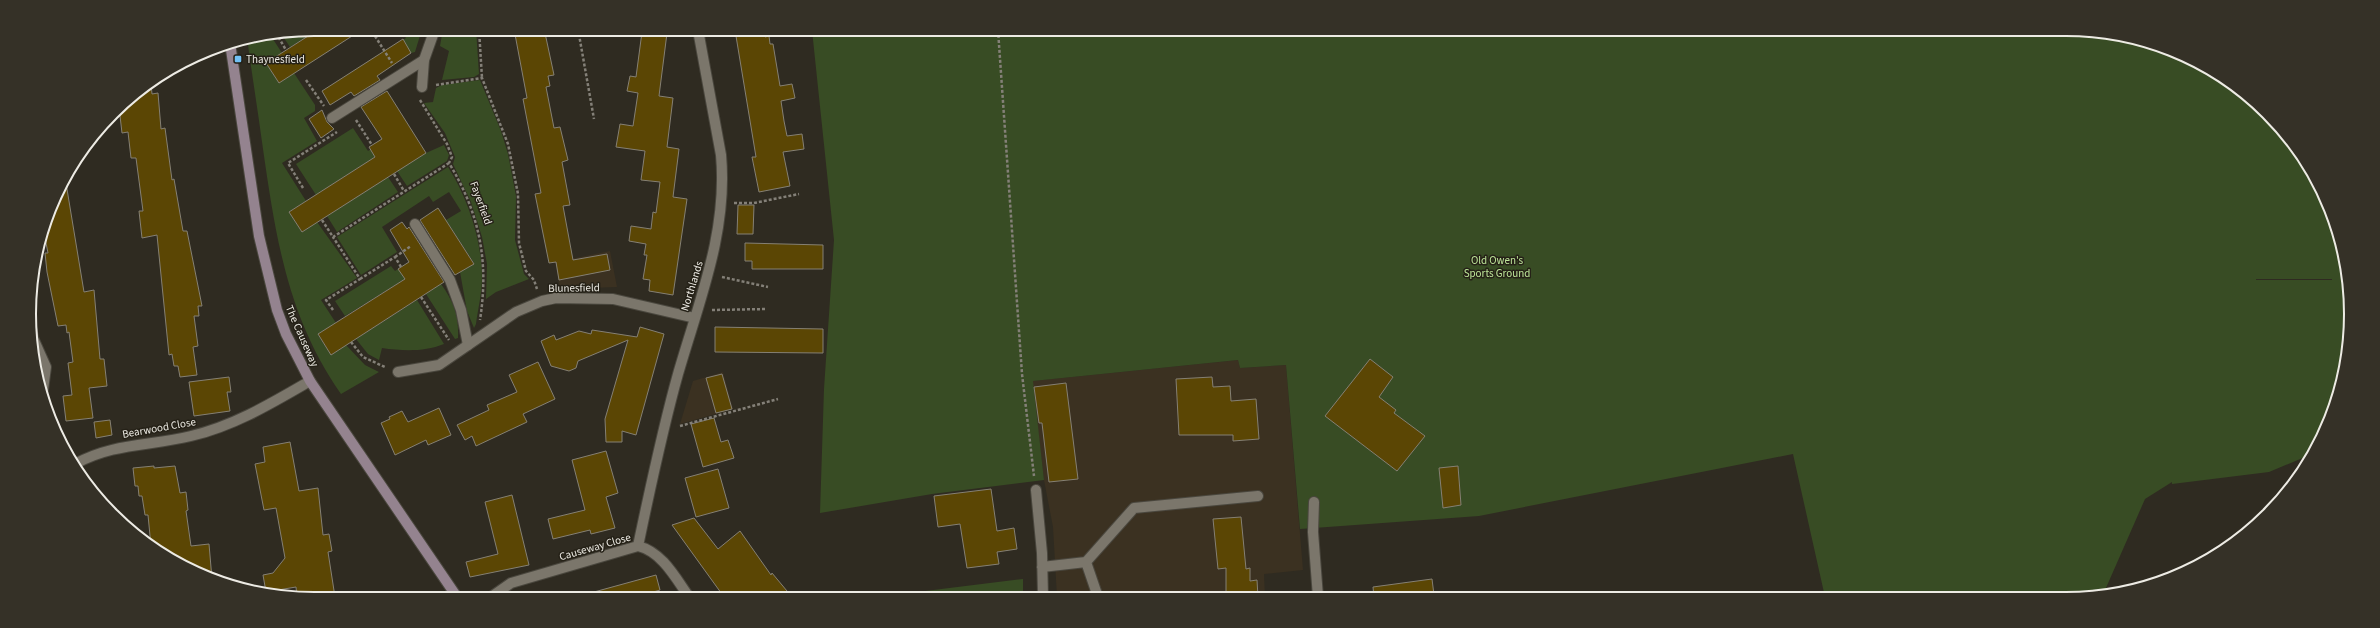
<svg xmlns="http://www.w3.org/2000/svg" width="2380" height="628" font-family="'Source Sans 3',sans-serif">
	<rect width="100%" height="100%" fill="#2f2b21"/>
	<path fill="#3b3121" d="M610,251l7,36 -57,2 -5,-27z
		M1238,360l2,8 46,-3 17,205 -39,4 1,23h-208l-4,-70 -9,-47 -12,-99z
		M723,372l10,37 -53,15 13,-43z"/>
	<path fill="#384c24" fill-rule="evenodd" d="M314,29h5l-29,18 -10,-15z
		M400,29h22l-7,23 -4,1 -8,-13 3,-2z
		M443,29h33l3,45 -5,3 -32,3 7,-29 -9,-5z
		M812,30l1291,1 55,13 51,23 45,33 38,41 30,47 19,52 9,56 -1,55 -27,89 -10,14 -43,18 -97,12v-2l-27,17 -43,98h-277l-32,-143 -314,62 -179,13 -14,-164 -46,3 -2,-8 -205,21 11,99 -112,14 -112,19 4,-124 10,-149zM2332,279v1h-76v-1z
		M269,33l13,20 -16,10 13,20 15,-10 21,32v6l-11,7 13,23 -35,22 24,38 -17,11 13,20 15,-10 40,56 -36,22 15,23 -18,12 13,20 15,-10 19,20 14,7 -38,22c-53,-76 -65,-155 -78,-245 -5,-37 -11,-74 -16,-111z
		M480,80l21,51 7,23 8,42 -1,44 9,34 5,5 -33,13 -10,7 1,-35 -5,-27 -11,-35 -18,-38 2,-7 -10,-24 -21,-30 9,-1 3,-14 6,-3z
		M353,128l15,23 3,-2 4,8 -59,38 -20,-31z
		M444,145l5,10 -2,6 -40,25 -10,-15 29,-18z
		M448,167c20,31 34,74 34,111 0,15 -4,31 -6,46l-2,4 -7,-17 -7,-39 14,-9 -28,-43 15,-9 -12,-19 -16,10 -4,-6 -47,31 15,25 -36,23 -24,-38z
		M388,177l10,15 -61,40 -10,-16z
		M391,266l4,5 3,-2 7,10 -60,37 -10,-15z
		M441,284c13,18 18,32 17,54l-3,1 -29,-45z
		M417,300l27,44c-20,8 -41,7 -62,4l-3,12 -11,-6 -12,-15z
		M1023,579v18h-138v-1z"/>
	<path fill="#5b4604" stroke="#858074" d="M319,29h44l-84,54 -13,-20z
		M514,29h25l1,5 5,-1 9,42 -6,1 2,10 -4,1 8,41 6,-1 8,33 -6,2 8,43 -7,1 10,54 34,-6 3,16 -51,10 -3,-18 -7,1 -14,-69 6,-1 -18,-94 4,-1z
		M735,30h28l2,7 4,-1 1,8h3l7,42 12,-2 3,14 -14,3 3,20 3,15 15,-2 2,15 -21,3 7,34 -31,6 -7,-35h4z
		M658,31l9,2 -8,63 14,2 -6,49 12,2 -6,48 14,2 -14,96 -24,-4 1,-11 -7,-1 4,-24h-3l2,-11 -17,-3 2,-15 20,3 2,-17 3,1 4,-31 -19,-2 4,-29 -29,-4 4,-23 13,2 5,-33 -11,-2 3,-15 6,1 6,-45z
		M403,39l8,14 -34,23 3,4 -26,16 -3,-4 -21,13 -8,-14z
		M151,84l1,10 6,-1 3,36 4,-1 7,52 2,-1 9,52h4l15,75h-4l1,10h-5l4,30 -5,1 4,28 -17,2 -2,-11h-4l-2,-12 -3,1 -12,-120 -15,3 -3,-27h4l-7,-53h-5l-3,-26 -6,1 -3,-26 7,-7z
		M387,91l39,62 -124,79 -13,-20 86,-55 -6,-10 13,-8 -21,-32z
		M322,110l5,12 7,7 -13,9 -12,-19z
		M65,177l19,115 10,-2 6,69h4l3,27 -18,2 4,30 -27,3 -3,-25 9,-1 -4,-32 5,-1 -4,-30 -2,1 -1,-8 -8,1 -11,-54 -2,-19h3l-5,-25 15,-40z
		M738,205h16l-1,29h-16z
		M438,208l36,56 -19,11 -35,-55z
		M402,222l5,7 2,-2 35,55 -113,73 -13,-21 87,-55 -7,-10 11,-7 -19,-32z
		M745,243l78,2v24h-71v-8h-7z
		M640,327l24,7 -28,101 -14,-4v11h-16l-1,-23 23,-79 -50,21 -2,7 -7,3 -18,-5 -10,-25 13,-6 2,5 23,-9 12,3 1,-4 45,7z
		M715,327l108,2v24l-108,-1z
		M1370,359l23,18 -14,20 17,13 -2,3 31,23 -28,35 -72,-55z
		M538,362l17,37 -32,15 4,8 -51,24 -4,-10 -7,4 -8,-15 32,-15 -2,-5 30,-13 -8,-17z
		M722,374l10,35 -16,4 -10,-35z
		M229,377l2,15h-4l3,19 -36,5 -5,-34z
		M1212,377l1,10 17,-1 1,15 25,-2 3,40 -26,2v-6h-54l-3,-56z
		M1066,383l12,96 -29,3 -7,-59h-3l-5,-36z
		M439,408l12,27 -23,10 -2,-5 -31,15 -14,-32 9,-4 -1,-2 13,-6 6,11z
		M714,418l7,24 7,-2 6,18 -31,9 -12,-43z
		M110,420l2,15 -16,3 -2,-16z
		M290,442l9,49 19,-3 5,47 6,-1 3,17 -4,1 7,45h-38l-1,-10 -30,5 -3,-17 10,-2 12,-15 -9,-50 -12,2 -9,-46 10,-2 -2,-15z
		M606,451l12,42 -12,4 9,31 -24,6 -1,-4 -37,9 -5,-20 37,-9 -13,-50z
		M154,466v2l21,-2 5,27 6,-1 2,18 -2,1 5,35 18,-2 3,35 -40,-18 -21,-15 -3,-31h-3l-3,-19h-3l-1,-10h-3l-2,-18z
		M1458,466l3,39 -18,3 -4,-40z
		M718,469l11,39 -33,9 -11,-39z
		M991,489l6,42 17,-3 3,21 -20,3 2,12 -32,4 -7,-44 -22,3 -4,-31z
		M512,495l17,70 -59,12 -4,-15 32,-8 -13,-52z
		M1241,517l5,52 4,-1v13l7,-1 1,17h-32v-29l-8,1 -5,-50z
		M694,518l24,31 22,-18 31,44 1,-2 20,24h-68l-52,-72z
		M656,575l4,15 -10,3 1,4h-56l-1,-5z
		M1432,579l2,16 -60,2 -1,-10z"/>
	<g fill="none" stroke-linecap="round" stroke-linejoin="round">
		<g stroke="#4a473e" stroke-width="12">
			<path id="lane" d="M332,118l92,-58
				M415,224l35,56 11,30 7,35
				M1036,490l6,63 1,44
				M1314,502l-1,30 5,65
				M1086,562l48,-54 124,-12
				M1042,567l44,-5 12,35"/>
		</g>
		<g stroke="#4a473e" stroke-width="12">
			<path id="street" d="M422,87l2,-27 11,-31
				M30,320l3,18 13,29 -4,30
				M398,372l41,-7 77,-53 26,-11 14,-3 57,1 82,19
				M75,464c38,-21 75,-18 116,-28 43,-10 81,-33 119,-55
				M638,546c12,-57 24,-115 40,-172 21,-73 50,-142 43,-219l-23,-125
				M491,597l20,-14 127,-37c24,6 37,31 51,51"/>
		</g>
		<g stroke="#4a473e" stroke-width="12">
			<path id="secondary" d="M230,43l29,193 18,74 9,24 24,47 147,216"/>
		</g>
		<path stroke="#848078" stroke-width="2.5" stroke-dasharray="3 2" stroke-linecap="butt" d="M479,29l3,49
			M578,29l16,90
			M998,30l24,344 12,102
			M276,33l10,17
			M375,36l17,27
			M306,80l18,26
			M436,85l46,-7 26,66 10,50 1,49 7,28 8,9 3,9
			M420,100l27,44 5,13 -3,6c31,51 40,99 31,157
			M356,120l16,25
			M394,174l10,17
			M303,188l-15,-25 49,-31
			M734,203h20l45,-9
			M322,220l11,17 116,-74
			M395,257l16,-11
			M722,277l46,10
			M360,279l35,-22 6,10
			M421,297l28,43
			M333,310l-7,-10 34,-21 -27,-42
			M712,310l55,-1
			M351,342l12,15 22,10
			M680,426l98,-27"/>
		<use href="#lane" stroke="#7b766b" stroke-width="10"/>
		<use href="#street" stroke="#7b766b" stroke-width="10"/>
		<use href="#secondary" stroke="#94838f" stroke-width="10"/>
	</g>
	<rect fill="#72c1f5" stroke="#252117" stroke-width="1.5" x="234" y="55" width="8" height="8" rx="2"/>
	<g text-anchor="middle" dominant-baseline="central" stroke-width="3" stroke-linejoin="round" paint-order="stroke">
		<g font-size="11" fill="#edebe4" stroke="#252117" text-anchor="start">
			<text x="246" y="59">Thaynesfield</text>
		</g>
		<g font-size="11" fill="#edebe4" stroke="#252117">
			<text transform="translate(481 203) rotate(70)">Fayerfield</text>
			<text transform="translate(692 286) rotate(-73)">Northlands</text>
			<text transform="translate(574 288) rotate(-1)">Blunesfield</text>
			<text transform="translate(302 336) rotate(66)">The Causeway</text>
			<text transform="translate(159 428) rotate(-10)">Bearwood Close</text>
			<text transform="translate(595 547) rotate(-16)">Causeway Close</text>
		</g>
		<g font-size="11" fill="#bee699" stroke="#252117">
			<text x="1497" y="260">Old Owen's<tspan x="1497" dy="13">Sports Ground</tspan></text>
		</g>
	</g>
	<path d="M0 0H2380V628H0ZM314 36H2066A278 278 0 0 1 2344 314V314A278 278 0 0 1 2066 592H314A278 278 0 0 1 36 314V314A278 278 0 0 1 314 36Z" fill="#353127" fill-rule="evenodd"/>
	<path fill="none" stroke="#edebe4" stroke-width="2" d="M314 36H2066A278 278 0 0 1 2344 314V314A278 278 0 0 1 2066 592H314A278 278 0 0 1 36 314V314A278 278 0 0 1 314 36Z"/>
</svg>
